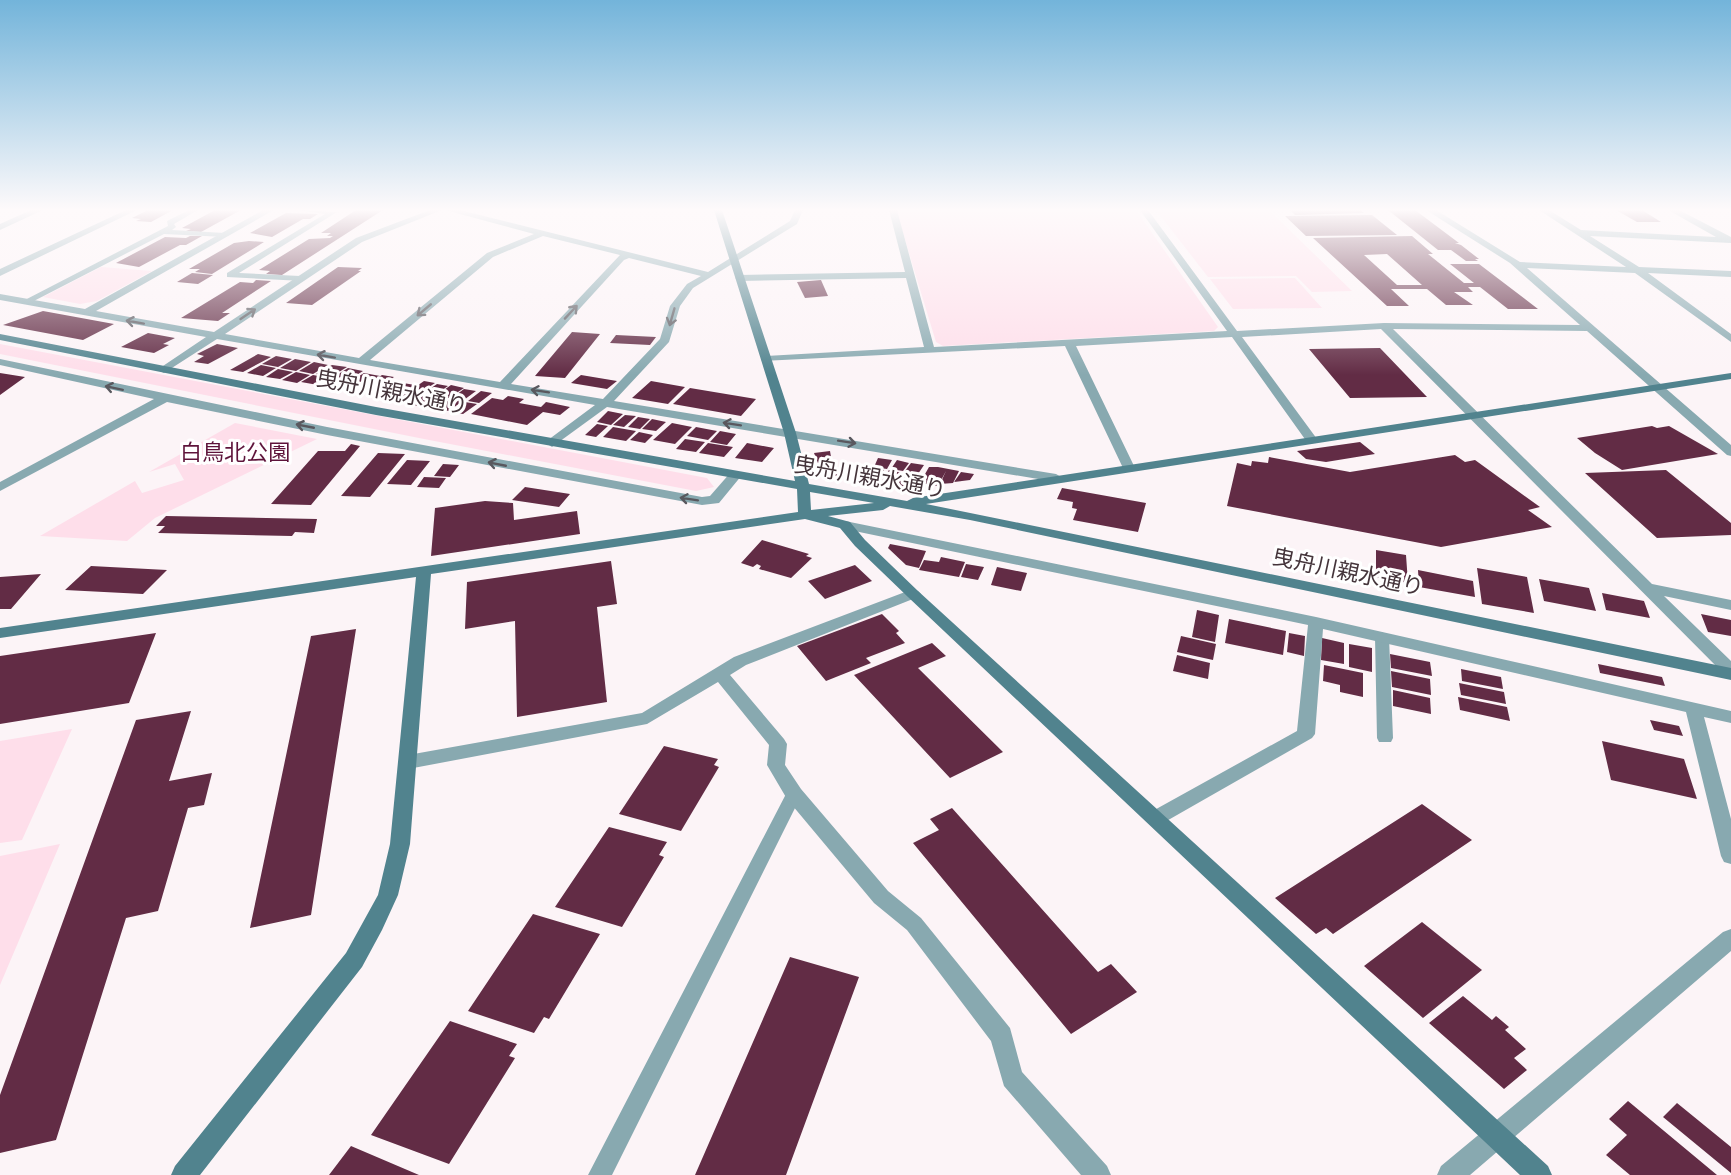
<svg xmlns="http://www.w3.org/2000/svg" width="1731" height="1175" font-family="Figtree,'Noto Sans JP',sans-serif">
	<rect width="100%" height="100%" fill="#fcf4f7"/>
	<path fill="#fedeea" d="M896,210h240l82,117 -4,4 -271,15 -7,-4z
		M1156,210h113l83,81 -40,1 -16,-16 -88,1z
		M101,267l51,4 -55,30 -17,3 -37,-7z
		M1295,278l27,30 -89,1 -23,-30z
		M0,344l707,134 7,9 -18,4 -272,-52 -424,-85z
		M235,423l82,16 -162,79 -28,23 -87,-5 95,-55 7,12 42,-13 -9,-16 -26,8z
		M72,729l-50,111 -22,3v-102z
		M60,844l-60,141v-129z"/>
	<path fill="#622c45" fill-rule="evenodd" d="M148,210h25l-22,12 -15,-1 5,-2 -9,-1z
		M215,210h26l-40,22 -15,-1 5,-2 -9,-1z
		M356,210h27l-101,65 -16,-1 4,-3 -11,-1 50,-31 21,-1 3,-2h-6l4,-3h-10z
		M1290,210h70l4,3 -69,2z
		M1388,210h27l44,33h-4l6,2 18,14h-4l3,2h-12l-15,-11h-13z
		M1616,210h26l19,12h-24z
		M286,213l32,1 -8,5h-7l-31,18 -22,-4z
		M1372,215l25,20 -91,1 -21,-20z
		M190,236h12l-16,9h-6l-41,22 -23,-4 49,-26 21,1z
		M1412,236l21,18h-5l36,29h10l-24,-19h29l59,45h-30l-28,-22h-12l5,5h-19l19,13h-27l-19,-16h-36l18,17h-22l-74,-68zM1387,254l35,31h-25l-33,-30z
		M249,241l15,1 -52,32 -17,-2 5,-3h-11l45,-26z
		M338,267l24,1 -4,3h3l-49,34 -26,-2z
		M192,273l21,2 -15,9 -21,-2z
		M256,280l15,1 -49,32h8l-12,8 -37,-3 59,-36 13,1z
		M821,280l7,16 -23,2 -8,-16z
		M43,311l71,13 -31,16 -80,-15z
		M572,332l28,2 -35,44 -30,-2z
		M148,333l27,5 -12,6 6,1 -15,8 -33,-6z
		M616,335l40,2 -6,8 -40,-2z
		M217,344l21,4 -30,16 -14,-2 10,-6 -7,-2z
		M1380,348l47,49 -77,1 -41,-49z
		M258,354l13,3 -28,15 -13,-2z
		M276,356l16,3 -14,8 -16,-3z
		M295,359l16,3 -15,9 -16,-3z
		M314,362l14,3 -15,9 -14,-3z
		M261,365l15,3 -13,8 -16,-3z
		M332,365l15,2 -16,10 -15,-3z
		M348,368l15,3 -16,10 -15,-3z
		M278,369l15,3 -13,7 -14,-2z
		M296,372l14,3 -13,8 -15,-3z
		M0,373l25,4 -25,18z
		M364,373l16,3 -20,12 -15,-3z
		M313,375l16,3 -11,7 -17,-3z
		M382,375l12,2 -19,13 -12,-3z
		M581,375l36,6 -10,8 -36,-6z
		M331,379l15,3 -11,7 -15,-3z
		M424,381l11,2 -24,16 -10,-2z
		M651,381l34,6 -17,17 -36,-6z
		M403,383l12,2 -21,15 -12,-3z
		M387,384l10,2 -17,11 -11,-2z
		M437,384l11,2 -13,9 -11,-2z
		M451,385l13,3 -15,10 -12,-3z
		M690,388l66,11 -15,17 -68,-12z
		M464,389l12,2 -27,20 -12,-2z
		M481,391l11,2 -13,10 -11,-2z
		M422,394l10,2 -14,10 -11,-2z
		M508,396l16,3 -5,4 22,4 5,-5 24,5 -10,8 -17,-3 -16,13 -56,-11 21,-16 11,2z
		M435,398l12,2 -11,8 -13,-3z
		M465,402l12,2 -14,10 -12,-2z
		M608,411l15,3 -12,11 -14,-3z
		M625,415l11,1 -12,11 -11,-2z
		M638,417l12,2 -10,10 -12,-2z
		M652,419l14,3 -10,9 -14,-2z
		M672,423l20,4 -17,17 -22,-4z
		M597,424l11,2 -12,11 -11,-2z
		M1652,426l5,2 12,-2 49,28 -96,16 -27,-17 -18,-15z
		M613,427l23,4 -10,10 -23,-4z
		M696,427l21,4 -9,9 -21,-4z
		M720,431l16,3 -9,11 -17,-3z
		M639,432l14,3 -8,8 -15,-3z
		M685,439l20,3 -9,10 -20,-3z
		M1360,442l15,12 -49,8 -20,-3 -9,-8z
		M708,443l25,4 -9,10 -25,-4z
		M747,443l27,5 -12,14 -27,-4z
		M351,444l9,2 -49,59 -40,-1 47,-53h27z
		M830,451l2,12h-14l-4,-10z
		M378,453l27,1 -35,43 -29,-1z
		M1455,455l10,7 10,-2 65,47 -12,3 24,17 -111,20 -214,-41 10,-43 14,3 1,-5 16,2 1,-6 81,15z
		M878,458l14,2 -5,9 -13,-2z
		M407,460l23,1 -19,24 -24,-1z
		M897,460l12,3 -6,8 -12,-2z
		M911,463l13,2 -6,9 -13,-3z
		M443,464l16,1 -9,12 -16,-1z
		M869,467l15,3 -7,12 -17,-1z
		M929,467h9l21,4 -6,12 -13,1 6,-13 -8,15 -18,-3z
		M828,470l32,6 -2,4 -33,-6z
		M889,470l13,3 -9,14 -13,-3z
		M1666,470l65,53v12l-74,3 -72,-65z
		M961,472l13,2 -4,6 -16,2z
		M904,474l14,2 -8,13 -14,-3z
		M424,477l22,1 -7,10 -22,-1z
		M525,487l45,7 -11,13 -47,-7z
		M1062,488l84,15 -8,29 -65,-12 4,-11 -5,-1 1,-6 -16,-3z
		M485,501l28,2 1,17 63,-9 3,23 -149,22 4,-48z
		M166,516l151,3 -3,14 -19,-1 -3,4 -134,-3 7,-7h-9z
		M762,540l47,14 -3,2 6,2 -21,20 -32,-9 2,-3 -4,-2 -4,3 -12,-4z
		M890,544l36,7 -7,17 -13,-3 -18,-17z
		M1376,550l30,5 2,28 -32,-6z
		M941,557l24,5 -6,15 -40,-7 5,-10 15,2z
		M611,561l6,43 -20,3 10,95 -90,15 -2,-96 -50,8 2,-47z
		M966,564l18,3 -6,13 -17,-3z
		M855,565l17,16 -47,18 -17,-18z
		M91,566l76,4 -24,24 -78,-4z
		M997,567l30,6 -6,18 -30,-6z
		M1477,568l50,9 7,36 -52,-9z
		M1418,570l55,11 2,16 -56,-10z
		M41,574l-30,35h-11v-32z
		M1539,579l50,9 7,23 -52,-10z
		M1602,593l42,8 6,17 -44,-8z
		M1197,610l22,5 -4,27 -23,-5z
		M882,614l17,17 -3,2 9,10 -39,15 5,5 -45,18 -29,-35z
		M1701,614l30,6v16l-23,-4z
		M1229,619l57,12 -3,24 -58,-12z
		M356,629l-45,286 -61,13 61,-292z
		M156,633l-27,70 -129,21v-68z
		M1289,633l16,3 -1,20 -17,-4z
		M1181,636l35,8 -3,16 -36,-8z
		M1322,638l22,5v21l-23,-4z
		M932,643l14,13 -28,12 85,84 -53,26 -96,-103z
		M1349,644l23,4v24l-23,-5z
		M1390,654l40,8 2,14 -41,-8z
		M1177,655l33,8 -2,16 -35,-8z
		M1598,664l64,13 3,9 -65,-13z
		M1324,665l39,8v24l-23,-5v-7l-17,-4z
		M1461,669l40,8 2,12 -41,-8z
		M1391,671l39,8 1,16 -39,-8z
		M1459,683l45,9 2,12 -45,-9z
		M1393,690l37,8 1,16 -38,-8z
		M1458,697l49,10 3,14 -50,-11z
		M191,711l-22,70 43,-8 -8,32 -16,3 -30,103 -32,7 -70,222 -56,13v-58l136,-375z
		M1650,720l29,6 4,10 -29,-6z
		M1602,741l82,18 13,40 -86,-19z
		M664,746l54,13 -4,6 5,2 -38,64 -62,-17z
		M1422,804l50,36 -139,94 -7,-6 -10,6 -41,-36z
		M952,808l146,164 13,-8 26,28 -66,42 -158,-191 26,-13 -9,-11z
		M609,827l58,15 -8,13 5,2 -42,70 -67,-20z
		M533,914l67,20 -51,85 -5,-2 -10,16 -66,-22z
		M1422,922l60,48 -59,48 -59,-52z
		M790,957l69,20 -73,198h-91z
		M1463,996l29,24 4,-4 13,11 -4,3 21,19 -12,9 13,12 -23,19 -75,-66z
		M450,1021l67,23 -8,12 6,2 -66,106 -78,-29z
		M1628,1101l89,74h-87l-24,-20 21,-20 -18,-16z
		M1677,1103l54,44v26l-68,-56z
		M351,1146l68,29h-90z"/>
	<g fill="none" stroke-linecap="round" stroke-linejoin="round">
		<path fill="#88a9b0" fill-rule="evenodd" d="M189,210h9l-24,14 2,3 -4,3 53,3 4,2 -4,2 -61,-3 -136,70 -7,-2 147,-76 -1,-5z
			M297,210l40,2 -98,61 61,3 4,3 -1,2 -76,-4v-4l98,-59z
			M1382,632l7,5 4,101 -2,4h-12l-2,-4 -2,-101z
			M794,788l6,2 2,4 -190,381h-24l198,-381 2,-4z"/>
		<path fill="#88a9b0" fill-rule="evenodd" d="M31,210h12l-43,20v-6z
			M126,210h11l-137,66v-7z
			M263,210h11l-178,101 118,21 142,-94 74,-28h12l-80,32 -137,92 134,24 128,-105 47,-19 -89,-24h15l248,62 82,-51 5,-11h8l-6,14 -104,64 -13,18 -11,36 -55,59 442,73 7,4 -7,4 -449,-75 -55,40 -6,-4 2,-3 47,-35 -378,-66 -53,34 -6,-3 2,-2 46,-31 -206,-37v-6l85,15zM543,236l77,19 -120,127 -130,-22 123,-103zM629,258l72,18 -14,8 -17,22 -10,33 -57,60 -92,-15 113,-124z
			M889,210h8l37,137 293,-16 -87,-121h8l89,121 147,-8 196,2 -70,-62 -84,-53h10l84,52 106,5 -87,-57h10l32,20 135,7 -48,-27h11l52,27v6l-141,-7 49,31 92,4v6l-83,-4 83,61v8l-96,-69 -108,-5 204,177v11l-4,-1 -140,-124 -194,-2 259,255 79,16v10l-67,-14 67,65v15l-6,-1 -344,-346 -139,8 75,102 -6,4 -4,-1 -75,-105 -156,9 59,122 -6,4 -6,-4 -58,-122 -303,15 -1,-2 5,-3 158,-9 -18,-69 -166,3 -5,-3 5,-3 165,-3z
			M0,359l327,68 375,70 8,-1 21,-24 5,-1 6,4 -23,28 -17,2 -375,-70 -160,-33 -167,89v-9l154,-83 -154,-34z
			M845,521l471,96 415,94v12l-27,-6 27,102v45l-7,-2 -3,-6 -35,-144 -363,-83 -8,105 -3,4 -149,85 -7,2 -7,-2 -3,-5 3,-5 148,-82 11,-106 -468,-97 -2,-3 2,-3z
			M913,589l5,2 3,3 -3,3 -172,68 -16,10 54,64 3,5 -2,21 16,24 87,102 33,27 89,110 12,44 85,94 4,9h-30l-77,-89 -13,-45 -84,-111 -33,-27 -87,-104 -20,-34 2,-20 -51,-63 -71,42 -239,45 -6,-2 -3,-5 3,-5 6,-2 234,-42 92,-56z
			M1731,929v22l-261,224h-33l4,-9 282,-234z"/>
		<path fill="#51838e" fill-rule="evenodd" d="M714,210h8l74,223 13,51 98,17 6,-3 818,-125v6l-805,125 805,164v12l-761,-160 -80,-14 -7,4 -55,6 22,6 15,18 53,51 630,575 4,9h-32l-612,-578 -53,-51 -15,-18 -35,-9 -374,55 -21,270 -12,51 -16,35 -20,37 -162,208h-29l4,-9 171,-213 32,-58 12,-51 26,-267 -416,61v-10l798,-116 -1,-23 -421,-74 -376,-75v-6l376,73 419,74 -11,-48zM810,492l64,11 -63,7z"/>
	</g>
	<defs><path id="oneway-shaft" d="M-6 0H5M1.5-3L5.5 0L1.5 3" fill="none" stroke-width="1.6" stroke-linecap="round" stroke-linejoin="round" transform="scale(1.5)"/></defs>
	<g stroke="#59585e">
		<use href="#oneway-shaft" transform="translate(424 310) rotate(140)"/>
		<use href="#oneway-shaft" transform="translate(571 312) rotate(-47)"/>
		<use href="#oneway-shaft" transform="translate(248 314) rotate(-34)"/>
		<use href="#oneway-shaft" transform="translate(672 317) rotate(106)"/>
		<use href="#oneway-shaft" transform="translate(135 322) rotate(-170)"/>
		<use href="#oneway-shaft" transform="translate(326 356) rotate(-170)"/>
		<use href="#oneway-shaft" transform="translate(114 388) rotate(-168)"/>
		<use href="#oneway-shaft" transform="translate(540 391) rotate(-171)"/>
		<use href="#oneway-shaft" transform="translate(732 424) rotate(-171)"/>
		<use href="#oneway-shaft" transform="translate(305 426) rotate(-169)"/>
		<use href="#oneway-shaft" transform="translate(847 442) rotate(9)"/>
		<use href="#oneway-shaft" transform="translate(497 464) rotate(-169)"/>
		<use href="#oneway-shaft" transform="translate(689 499) rotate(-171)"/>
	</g>
	<linearGradient id="sky" x2="0" y2="1"><stop stop-color="#73b4da"/><stop offset="0.56" stop-color="#fefafb"/><stop offset="1" stop-color="#fefafb" stop-opacity="0"/></linearGradient>
	<rect width="1731" height="375" fill="url(#sky)"/>
	<g text-anchor="middle" dominant-baseline="central" stroke-width="6" stroke-linejoin="round" paint-order="stroke">
		<g font-size="22" fill="#45353b" stroke="#fff">
			<text transform="translate(392 392) rotate(11)">曳舟川親水通り</text>
			<text transform="translate(870 477) rotate(10)">曳舟川親水通り</text>
			<text transform="translate(1348 572) rotate(12)">曳舟川親水通り</text>
		</g>
		<g font-size="22" fill="#5e143b" stroke="#fff">
			<text x="235" y="452">白鳥北公園</text>
		</g>
	</g>
</svg>
